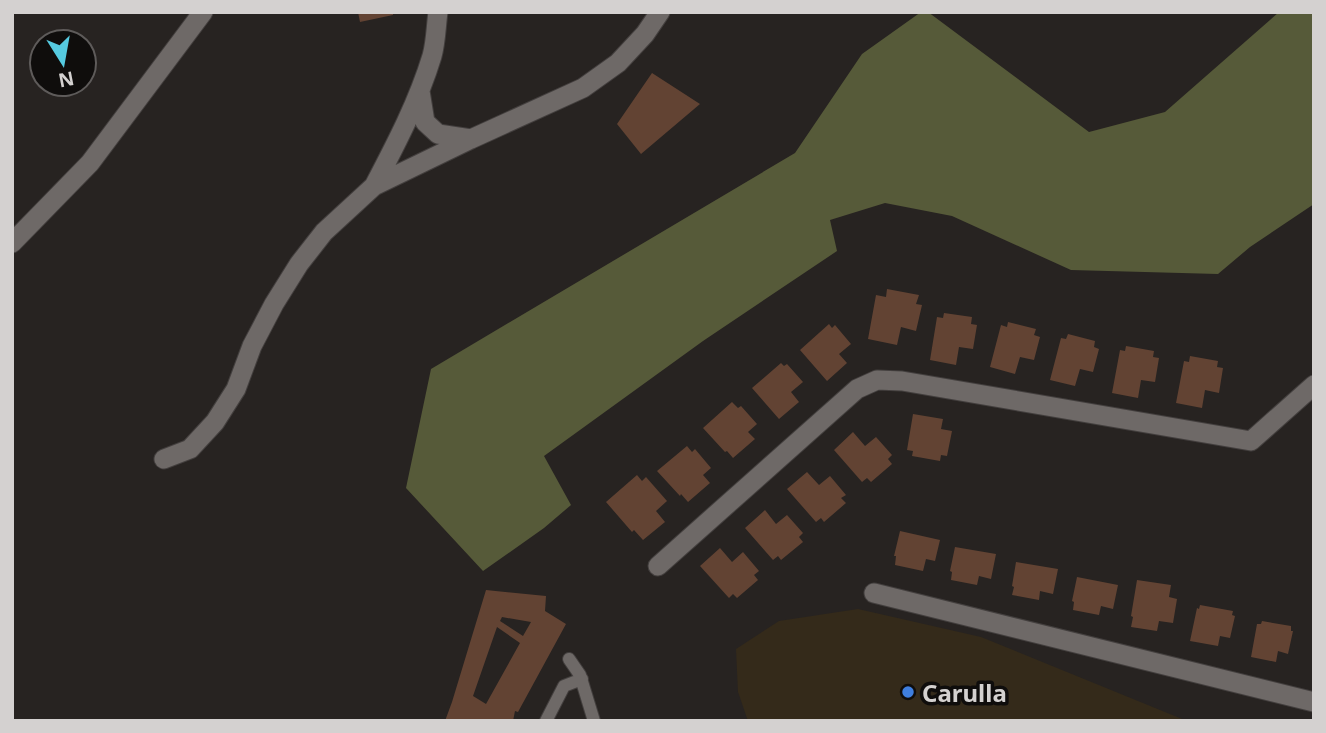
<svg xmlns="http://www.w3.org/2000/svg" width="1326" height="733" font-family="'Noto Sans',sans-serif">
	<rect width="100%" height="100%" fill="#272321"/>
	<path fill="#342a1a" d="M858,609l123,28 206,84h-439l-10,-29 -2,-43 43,-28z"/>
	<path fill="#565a39" d="M921,12h7l161,120 76,-20 114,-100h35v192l-64,43 -32,27 -147,-4 -119,-54 -67,-13 -55,17 7,31 -134,90 -159,115 27,49 -27,23 -61,43 -77,-83 25,-119 364,-216 67,-99z"/>
	<path fill="#624333" fill-rule="evenodd" d="M358,12h35v3l-33,7z
		M652,73l48,31 -59,50 -24,-30z
		M887,289l32,6 -3,9 6,1 -6,26 -15,-4 -4,18 -29,-6 8,-44 10,2z
		M944,313l28,4 -1,7 6,1 -4,24 -14,-2 -3,18 -26,-5 7,-43 6,1z
		M1008,322l28,7 -2,6 6,2 -6,23 -14,-3 -5,17 -25,-7 11,-42 6,2z
		M829,324l3,4 3,-3 16,19 -12,10 8,9 -20,18 -27,-31z
		M1068,334l27,7 -1,6 5,2 -6,23 -13,-3 -5,17 -25,-6 11,-42 5,1z
		M1126,346l28,5 -1,6 6,1 -4,24 -14,-2 -3,18 -26,-5 8,-43 5,1z
		M1190,356l28,5 -1,6 6,1 -4,25 -14,-3 -3,18 -26,-5 8,-42 5,1z
		M781,363l3,3 3,-2 16,18 -12,10 8,10 -20,17 -27,-31z
		M732,402l6,6 3,-2 16,18 -9,8 7,7 -22,19 -6,-7 -2,1 -22,-24z
		M913,414l30,5 -2,10 11,2 -5,25 -6,-1 -1,6 -28,-5 1,-5 -6,-1z
		M853,432l12,14 11,-9 16,18 -4,4 4,5 -21,18 -4,-4 -5,4 -28,-32z
		M687,446l5,6 3,-3 16,19 -8,7 7,8 -22,19 -7,-8 -1,2 -23,-25z
		M807,472l12,13 11,-9 16,19 -5,3 5,5 -22,19 -3,-4 -5,4 -29,-33z
		M637,475l5,6 4,-4 21,24 -11,10 9,11 -22,18 -9,-10 -2,2 -26,-30z
		M765,510l11,14 11,-9 16,18 -4,4 4,5 -22,18 -3,-4 -5,4 -28,-32z
		M900,531l40,9 -5,21 -9,-2 -3,12 -28,-6 1,-9h-2z
		M955,547l41,7 -5,25 -12,-3 -2,9 -26,-5 1,-8 -2,-1z
		M720,548l12,14 11,-10 16,19 -5,4 4,5 -21,18 -4,-4 -4,4 -29,-32z
		M1016,562l42,7 -5,25 -13,-3 -1,9 -27,-5 2,-8 -2,-1z
		M1077,577l41,8 -5,24 -12,-3 -2,9 -26,-5 1,-8 -2,-1z
		M1137,580l34,5 -2,12 8,2 -4,24 -14,-2 -2,10 -26,-4 2,-10 -2,-1z
		M486,590l60,6 -1,15 21,13 -48,88 -3,-1 -2,10h-68l7,-19zM502,617l29,5 -8,14 -23,-15zM497,627l23,16 -34,61 -13,-8z
		M1200,605l33,6 -1,4 3,1 -5,22 -10,-2 -2,10 -28,-5 7,-33 2,1z
		M1262,621l29,5v5h2l-5,23 -10,-3 -2,11 -25,-5 6,-33h4z"/>
	<g fill="none" stroke-linecap="round" stroke-linejoin="round">
		<g stroke="#433f3e" stroke-width="14">
			<path id="service" d="M569,659l11,16 14,46
				M546,721l18,-35 18,-7"/>
		</g>
		<g stroke="#433f3e" stroke-width="21">
			<path id="minor" d="M420,91l5,31 13,12 33,5
				M374,186c22,-42 44,-84 58,-130 4,-14 4,-30 6,-44
				M12,243l78,-80 113,-151
				M164,459l26,-10 25,-27 21,-33 16,-43 22,-42 25,-40 25,-32 50,-46 97,-47 112,-51 35,-25 27,-29 15,-22
				M658,566l199,-177 20,-9 25,1 349,60 63,-56
				M874,593l440,109"/>
		</g>
		<use href="#service" stroke="#6e6967" stroke-width="12"/>
		<use href="#minor" stroke="#6e6967" stroke-width="19"/>
	</g>
	<circle fill="#3f7fe0" stroke="#0f0d0c" stroke-width="2.5" cx="908" cy="692" r="7"/>
	<g text-anchor="middle" dominant-baseline="central" stroke-width="7" stroke-linejoin="round" paint-order="stroke">
		<g font-size="24" font-weight="bold" fill="#d4d1d0" stroke="#0f0d0c" text-anchor="start">
			<text x="922" y="692">Carulla</text>
		</g>
	</g>
	<rect width="1326" height="733" fill="none" stroke="#d4d1d0" stroke-width="28"/>
	<g transform="translate(63 63) rotate(169)"><circle r="33" fill="#0f0d0c" stroke="#5e5b5a" stroke-width="2"/>
	<path d="M0-5L12 26L0 18L-12 26Z" fill="#55cae0"/>
	<text y="-10" font-size="19" font-weight="bold" text-anchor="middle" fill="#d4d1d0">N</text>
	</g>
</svg>
